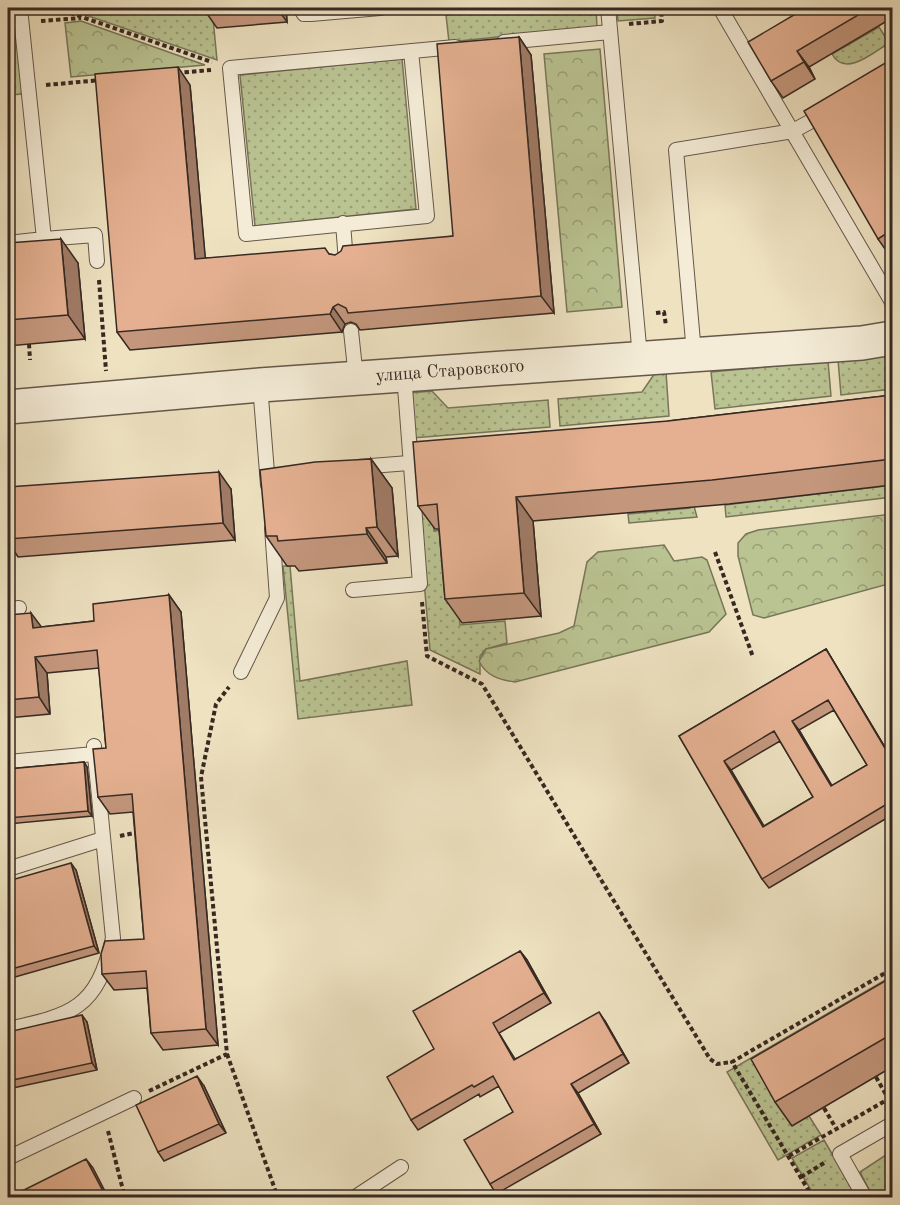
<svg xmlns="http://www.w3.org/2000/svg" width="900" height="1205" font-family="'Old Standard TT',serif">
	<defs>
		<pattern id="grass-dots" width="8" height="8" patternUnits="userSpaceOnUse" patternTransform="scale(1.5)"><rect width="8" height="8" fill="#bac392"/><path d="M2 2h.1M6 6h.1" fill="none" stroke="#989e77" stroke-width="1.8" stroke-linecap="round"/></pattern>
		<pattern id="forest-crowns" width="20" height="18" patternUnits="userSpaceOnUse" patternTransform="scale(1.5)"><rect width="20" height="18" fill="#bac392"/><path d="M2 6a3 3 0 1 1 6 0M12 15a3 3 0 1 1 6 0" fill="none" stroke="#989e77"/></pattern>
	</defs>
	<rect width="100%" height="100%" fill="#eee2c1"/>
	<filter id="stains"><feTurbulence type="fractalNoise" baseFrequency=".00333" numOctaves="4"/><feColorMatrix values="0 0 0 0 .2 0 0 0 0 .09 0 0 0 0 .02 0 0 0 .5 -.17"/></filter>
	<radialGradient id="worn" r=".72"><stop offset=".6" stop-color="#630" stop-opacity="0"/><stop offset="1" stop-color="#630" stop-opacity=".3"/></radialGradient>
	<path fill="url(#grass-dots)" stroke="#78765a" stroke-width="1.5" d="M65,8h147l5,52z
		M525,8h71l1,19 -148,15 -3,-27z
		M617,8h37l1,10 -37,3z
		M17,27l6,67 -15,1v-67z
		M879,27l10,16c-15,9 -44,35 -57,11z
		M402,59l14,150 -161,17 -15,-151z
		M892,354v35l-51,6 -3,-35z
		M828,361l3,35 -116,13 -4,-37z
		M666,372l3,44 -109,10 -2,-27 84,-7 13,-19z
		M432,391l16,17 100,-8 2,27 -138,11 -3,-45z
		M546,431l2,24 -120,10 6,66 18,-2 8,96 45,-4 2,22 -21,6 -6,7v18l-50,-24 -18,-207z
		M892,485v12l-166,20 -1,-12z
		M689,488l8,29 -68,6 -1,-9 62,-6z
		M283,566h7l10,115 107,-20 5,44 -114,14z
		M892,976v34l-83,106 12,19 -43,25 -51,-88z
		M824,1140l33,57h-42l-23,-39z
		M892,1151v46h-19l-13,-25z"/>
	<path fill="url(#forest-crowns)" stroke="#78765a" stroke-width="1.5" d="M81,21l124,44 -134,12 -6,-54z
		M600,49l22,258 -55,5 -23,-258z
		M892,514v69l-128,35 -11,-3 -15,-59v-13l8,-9 12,-4z
		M664,545l10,16 28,-4 5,3 19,54 -17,18 -194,50c-15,-2 -29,-6 -36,-21l7,-12 73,-16 15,-7 13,-64 11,-10z"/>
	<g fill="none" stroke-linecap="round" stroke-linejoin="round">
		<g stroke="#65574a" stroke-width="16">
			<path id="service" d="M300,8l4,6h7l69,-6
				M608,8l32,349
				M720,8l172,294
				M504,42l106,-10
				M411,51l16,165 -181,18 -16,-166 225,-21
				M343,223l3,39
				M44,239l51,-4 2,26
				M8,243l36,-4 -24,-231
				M351,331l5,47
				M694,353l-18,-203 117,-19 33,-18
				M260,385l8,100
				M358,467l51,-4
				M353,590l67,-6 -16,-210
				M8,609l11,-1
				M241,672l36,-74 -5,-70
				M8,762l86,-8
				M8,869l95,-30
				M8,1029c64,-14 89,-20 105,-91l-19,-192
				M8,1158l126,-60
				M354,1198l47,-31
				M865,1198l-25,-44 52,-30"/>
		</g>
		<g stroke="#65574a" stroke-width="36">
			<path id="tertiary" d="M8,407l252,-22 602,-42 30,-5"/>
		</g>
		<path stroke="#372922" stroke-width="4" stroke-dasharray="4.5 3" stroke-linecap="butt" d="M56,8l156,54
			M41,21l40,-3
			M629,24l33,-3 -1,-13
			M177,73l34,-3
			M46,85l55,-5
			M99,280l7,91
			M656,313l8,-1 2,14
			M29,344l1,16
			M715,552l38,105
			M422,602l5,54 55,28 228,375 7,5 15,-2
			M120,836l19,-4
			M227,1054l51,144
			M876,1077l13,23
			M149,1091l78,-37 -26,-277 15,-73 13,-17
			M824,1108l13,22
			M108,1131l17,67
			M789,1156l103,-59
			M801,1177l23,-14
			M813,1198l-81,-136 160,-93"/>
		<use href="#service" stroke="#f4ecd7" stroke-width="14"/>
		<use href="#tertiary" stroke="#f4ecd7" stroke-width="33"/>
	</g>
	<path fill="#c4977d" stroke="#372922" stroke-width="1.5" fill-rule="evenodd" d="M203,8h83l1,14 -70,6z
		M803,8h89v10l-83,49 6,12 -32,19 -12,-17 33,-72z
		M519,37l12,18 23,258 -194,17 -4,-6 -5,-2 -6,2 -3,8 -212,18 -13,-18 73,-247 15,173 124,-4 6,1 118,-19z
		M892,59v196l-2,1 -12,-17z
		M8,243l70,20 7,76 -77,7z
		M892,395v90l-163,19 -196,17 8,95 -79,7 -17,-24 -6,-70h-4l-17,-23 250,-85z
		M371,459l21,29 6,68 -12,1 1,6 -88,8 -4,-5h-8l-21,-30z
		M8,487l223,2 4,51 -217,17 -10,-16z
		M169,595l12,17 37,433 -55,5 -12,-17 -4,-45 -33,2 -12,-16 42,-35 -11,-127 -23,2 -12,-17 8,-49 -7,-80 -52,5 3,41 -42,4v-103l33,12 53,-6z
		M826,649l66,110v56l-123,73 -7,-9 -83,-143zM834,710l33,55 -35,21 -33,-56zM780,741l33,56 -49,29 -33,-56z
		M84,762l3,5 5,49 -84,8v-55z
		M76,870l23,83 -91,26v-98z
		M520,951l7,9 24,43 -52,30 16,26 90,-38 24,42 -51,30 23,41 -105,60 -6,-10 23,-72 -14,-26 -19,11 -1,-3 -61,36 -7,-10z
		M892,977v90l-100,59 -17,-24z
		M87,1022l10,48 -89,19v-57z
		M204,1086l22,47 -62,28 -6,-9z"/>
	<path fill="#a07b66" stroke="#372922" stroke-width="1.5" d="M277,8h9l1,14z
		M519,37l12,18 23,258 -13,-17z
		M797,51l12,16 6,12 -11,-17z
		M178,67l12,18 17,192 -12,-18z
		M61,239l17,24 7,76 -17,-24z
		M333,307l12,17 -3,8 -12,-18z
		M371,459l21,29 6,68 -21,-29z
		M219,472l12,17 4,51 -12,-17z
		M516,497l17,24 8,95 -17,-23z
		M366,528l20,29 1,6 -20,-29z
		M169,595l12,17 37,433 -12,-16z
		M31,613l12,16 -10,-1z
		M826,649l66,110v1z
		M35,657l12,16 3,41 -11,-17z
		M792,721l7,9 39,66 -7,-10z
		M724,761l7,9 38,66 -6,-9z
		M84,762l3,5 5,49 -4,-5z
		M71,863l5,7 23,83 -5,-7z
		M520,951l7,9 24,43 -7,-10z
		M599,1012l6,9 24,42 -6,-9z
		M82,1015l5,7 10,48 -5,-7z
		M197,1076l7,10 22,47 -7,-9z
		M571,1084l7,9 23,41 -7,-10z
		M86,1159l7,9 15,29h-1l-2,-2z"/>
	<path fill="#e4b091" stroke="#372922" stroke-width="1.5" fill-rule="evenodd" d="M803,8h67l-73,43 7,11 -33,19 -23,-39 56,-33z
		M519,37l22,259 -193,17 -2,-5 -8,-4 -5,3 -3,7 -213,18 -22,-258 83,-7 17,192 130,-11 4,6 6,1 6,-4 2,-5 110,-10 -16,-192z
		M892,59v171l-14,9 -74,-128z
		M61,239l7,76 -60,5v-77z
		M892,395v64l-180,21 -196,17 8,96 -79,6 -8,-95 -19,2 -5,-64 255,-21z
		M371,459l6,68 -11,1 1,6 -89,7 -1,-5h-11l-6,-66 55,-8z
		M219,472l4,51 -215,16v-52z
		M169,595l37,434 -55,4 -5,-62 -44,3 -1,-20 4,-13 39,-2 -12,-145 -34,3 -5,-48 13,-1 -9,-98 -62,7 4,40 -31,3v-85l23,-2 2,15 61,-7 -1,-17z
		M826,649l66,111v41l-130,78 -83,-143zM828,700l39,65 -36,21 -39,-65zM774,731l39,66 -50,30 -39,-66z
		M84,762l4,49 -80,7v-49z
		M71,863l23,83 -86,24v-89z
		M520,951l24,42 -51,30 21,37 85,-48 24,42 -52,30 23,40 -104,60 -26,-44 49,-28 -20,-36 -19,11 -2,-2 -61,35 -24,-43 47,-28 -21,-38z
		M892,977v57l-117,68 -24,-43z
		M82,1015l10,48 -84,18v-49z
		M197,1076l22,48 -61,28 -22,-47z
		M86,1159l19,36 -6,2h-89z"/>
	<g text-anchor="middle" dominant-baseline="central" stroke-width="4.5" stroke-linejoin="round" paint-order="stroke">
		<g font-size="18" fill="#372922" stroke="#f4ecd7">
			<text transform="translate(450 371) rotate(-4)">улица Старовского</text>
		</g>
	</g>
	<rect width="900" height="1205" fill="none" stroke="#eee2c1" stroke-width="30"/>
	<rect x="9" y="9" width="882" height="1187" fill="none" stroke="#372922" stroke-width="3"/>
	<rect x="15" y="15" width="870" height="1175" fill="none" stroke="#372922" stroke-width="1.5"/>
	<rect width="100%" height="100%" filter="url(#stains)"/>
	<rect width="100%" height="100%" fill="url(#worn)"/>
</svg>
